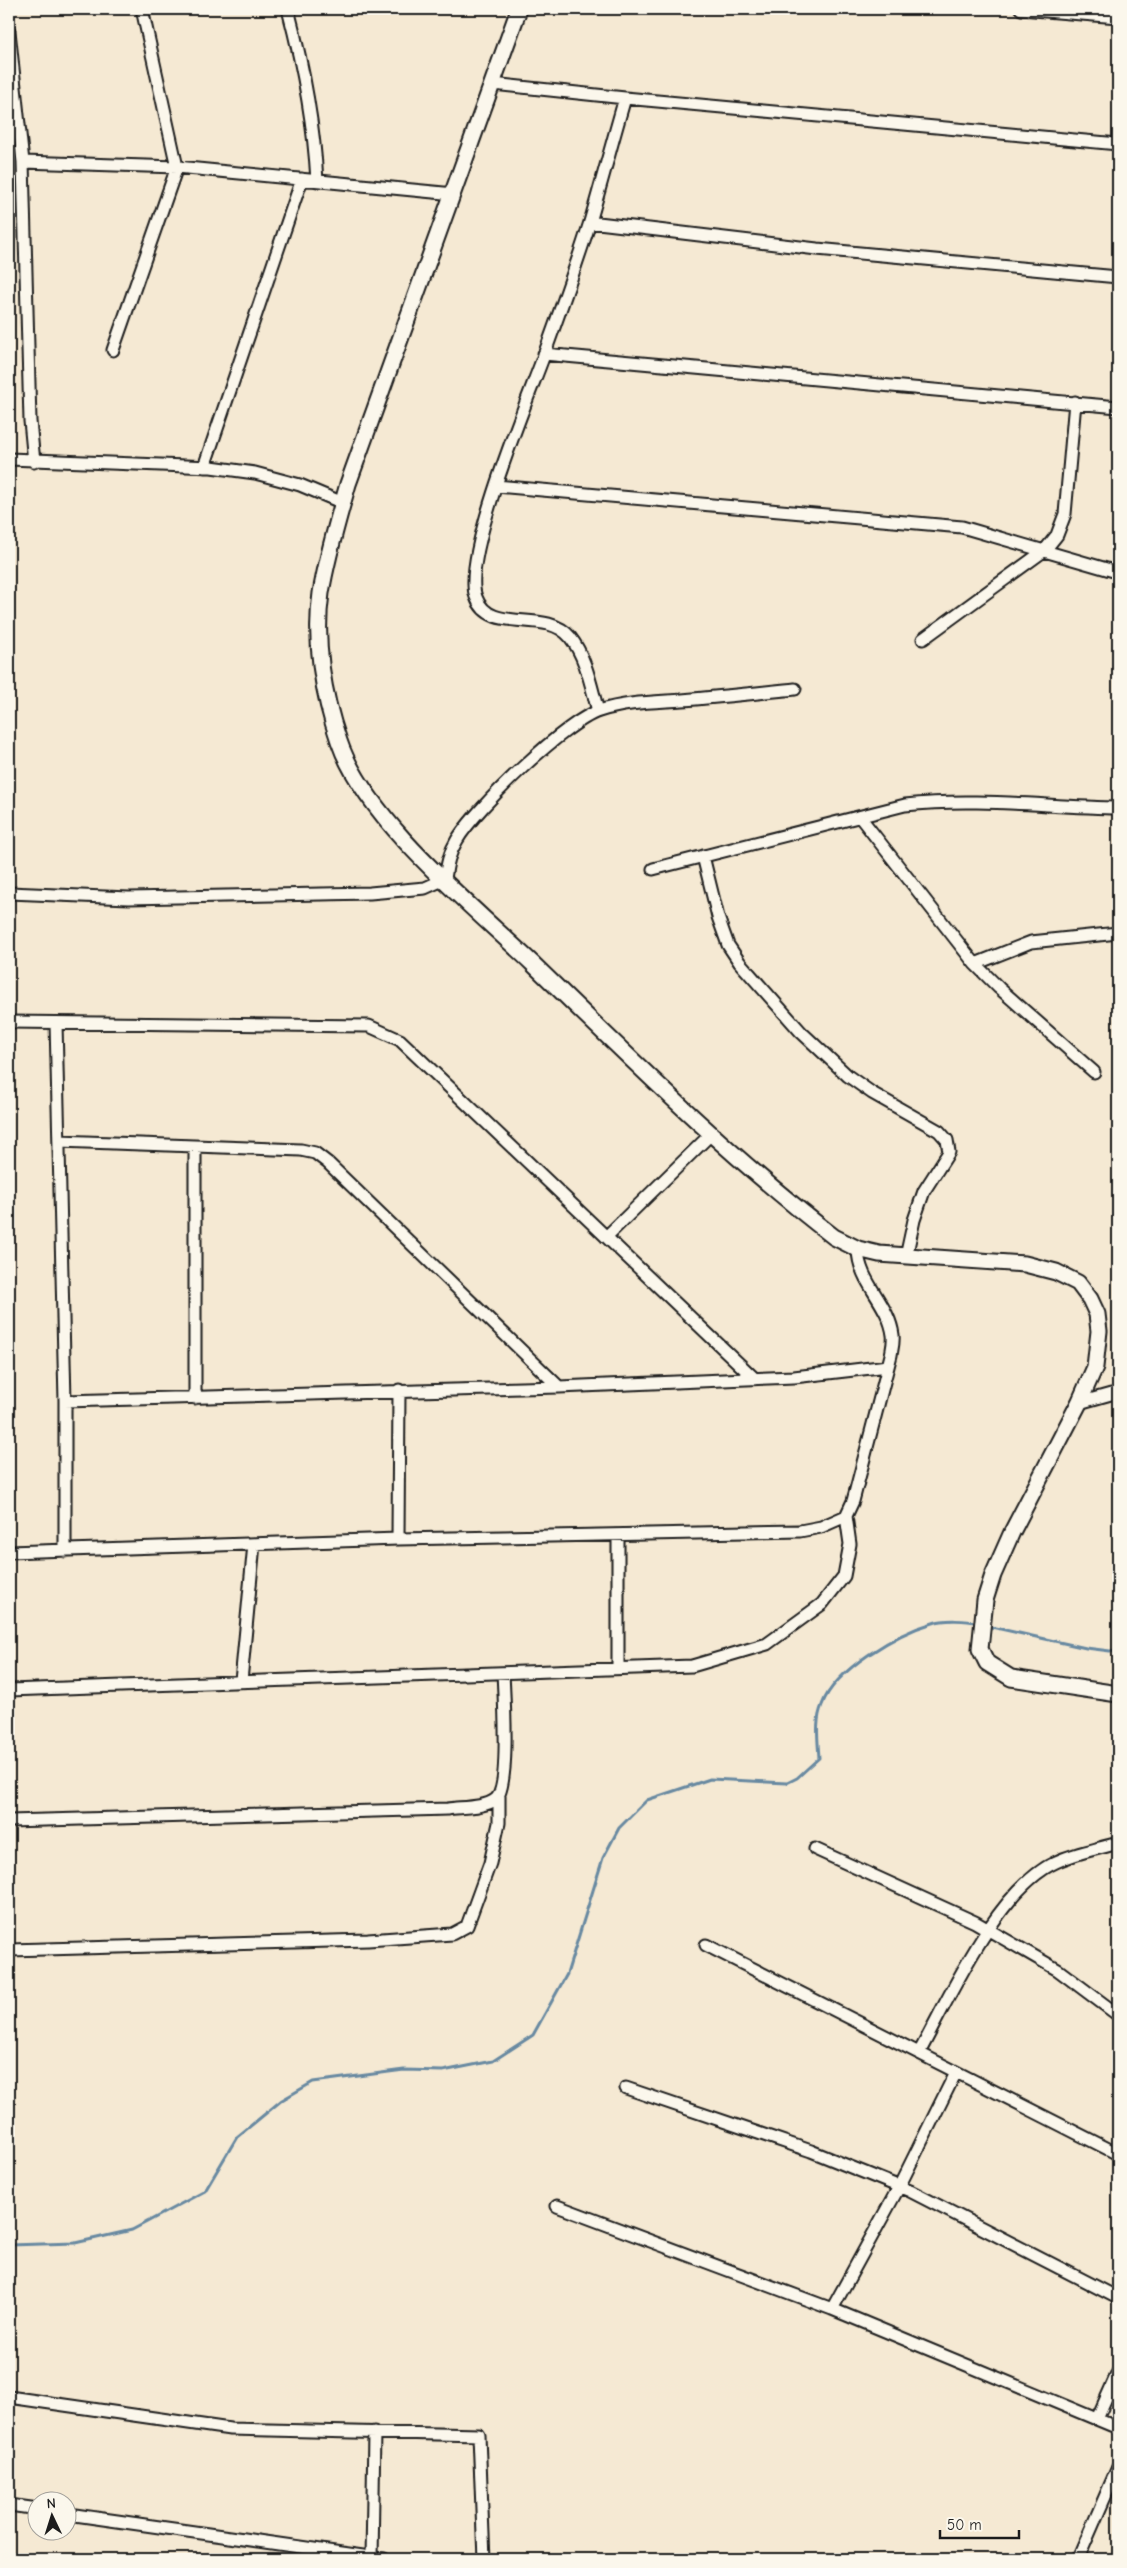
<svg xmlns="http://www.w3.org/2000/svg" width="1127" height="2568" font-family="'Comic Neue',sans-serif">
	<rect width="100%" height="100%" fill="#f5e9d3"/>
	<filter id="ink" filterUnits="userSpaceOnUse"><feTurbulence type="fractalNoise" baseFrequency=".02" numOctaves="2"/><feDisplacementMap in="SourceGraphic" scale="10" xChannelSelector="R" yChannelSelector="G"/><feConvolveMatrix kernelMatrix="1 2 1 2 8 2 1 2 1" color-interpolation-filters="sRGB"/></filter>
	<g filter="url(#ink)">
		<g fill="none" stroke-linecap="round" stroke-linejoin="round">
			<path stroke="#6889a1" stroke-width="3" d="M987,1626l99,22 32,4
				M9,2245l66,-2 57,-13 73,-39 32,-54 45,-37 31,-18 91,-12 39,1 50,-10 40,-26 34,-61 36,-116 16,-30 28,-28 63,-21 77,4 10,-5 22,-20c-1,-18 -4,-37 3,-53 13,-36 76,-72 111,-82 11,-4 34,-3 45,0"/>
			<g stroke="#1c1c1c" stroke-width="15">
				<path id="minor" d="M288,9c15,57 26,113 29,172
					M1021,9l97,8
					M9,31l14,131 7,259 4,41
					M493,84l132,14 493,46
					M23,162l154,5 277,27
					M590,222l227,27 301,28
					M113,350l64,-183 -35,-158
					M544,354l574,53
					M9,459l202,8 44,6 45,12 43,18
					M204,467l98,-288
					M496,486l466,41 155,45
					M923,639l122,-89 12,-15 8,-21 10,-112
					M598,711c-7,-25 -12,-54 -28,-74 -25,-30 -80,-1 -94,-40 -15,-39 52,-198 68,-242 16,-44 32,-89 46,-133 12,-41 23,-83 35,-124
					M860,817l115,147 24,24 95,84
					M703,856l15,61 10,28 12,18 61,69 47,44 24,17 67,38 8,9 2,12 -25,39 -10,29 -8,37
					M653,869l252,-64c72,-8 142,2 213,3
					M9,893l120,5 241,-5 55,-5 20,-9c2,-14 4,-26 12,-39 19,-32 108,-118 142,-129 27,-9 55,-9 83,-11 38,-3 75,-7 113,-11
					M975,964l56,-22 87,-9
					M9,1022l360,4 31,14 355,339
					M56,1023l9,378v150
					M59,1141l242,9 14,3 13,10 231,224
					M195,1147v251
					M606,1237l104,-102
					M65,1401l494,-14 235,-10 94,-11
					M1079,1403l32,-9h7
					M398,1539l1,-149
					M9,1552l389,-13 402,-8 21,-4 25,-11 7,-15 38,-146c1,-6 3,-13 2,-20 -4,-32 -35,-53 -35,-86
					M618,1667v-132
					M241,1681l13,-137
					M9,1690l683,-24 75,-22 55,-40 22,-28 6,-32 -4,-28
					M9,1821l439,-12c14,-2 37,-1 48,-10 14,-13 8,-104 7,-126
					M815,1849l160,73 83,48 60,45
					M706,1945l412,209
					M9,1950l359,-10 84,-6 15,-8 23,-63 9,-40v-27
					M919,2053c30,-55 79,-165 137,-191 19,-9 42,-13 62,-19
					M626,2088l185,63 99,40 208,107
					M557,2206l275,103 286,119
					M832,2309l67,-122 57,-115
					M9,2397l221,32 249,6 5,124
					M1097,2419l21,-47
					M9,2505l29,4
					M68,2514l316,45
					M372,2559l2,-127
					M1078,2559l40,-92"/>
			</g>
			<g stroke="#1c1c1c" stroke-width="19">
				<path id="tertiary" d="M519,9l-171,475c-10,36 -21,72 -27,109 -7,48 2,102 18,148 26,78 133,165 193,222 98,95 194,191 302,274l24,12 21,5 146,10 31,8 22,11 12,16 7,15 2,17 -4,36 -16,36 -67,129 -19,43 -8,25 -5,49 7,14 24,15 107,16"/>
			</g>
			<use href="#minor" stroke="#fbf7ec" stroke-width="11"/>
			<use href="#tertiary" stroke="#fbf7ec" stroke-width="15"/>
		</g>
	</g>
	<rect width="1127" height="2568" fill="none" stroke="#fbf7ec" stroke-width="30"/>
	<rect x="15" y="15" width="1097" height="2538" fill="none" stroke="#1c1c1c" stroke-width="2" filter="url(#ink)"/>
	<g transform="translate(52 2516) rotate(356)"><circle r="24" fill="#fbf7ec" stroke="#a29f99"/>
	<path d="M0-4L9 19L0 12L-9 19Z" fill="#1c1c1c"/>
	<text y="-8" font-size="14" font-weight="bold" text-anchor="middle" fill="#1c1c1c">N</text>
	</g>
	<path d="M940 2530v8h79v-8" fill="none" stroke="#1c1c1c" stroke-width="2.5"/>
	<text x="947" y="2530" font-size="15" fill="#1c1c1c" stroke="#fbf7ec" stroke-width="4" paint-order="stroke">50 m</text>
</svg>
